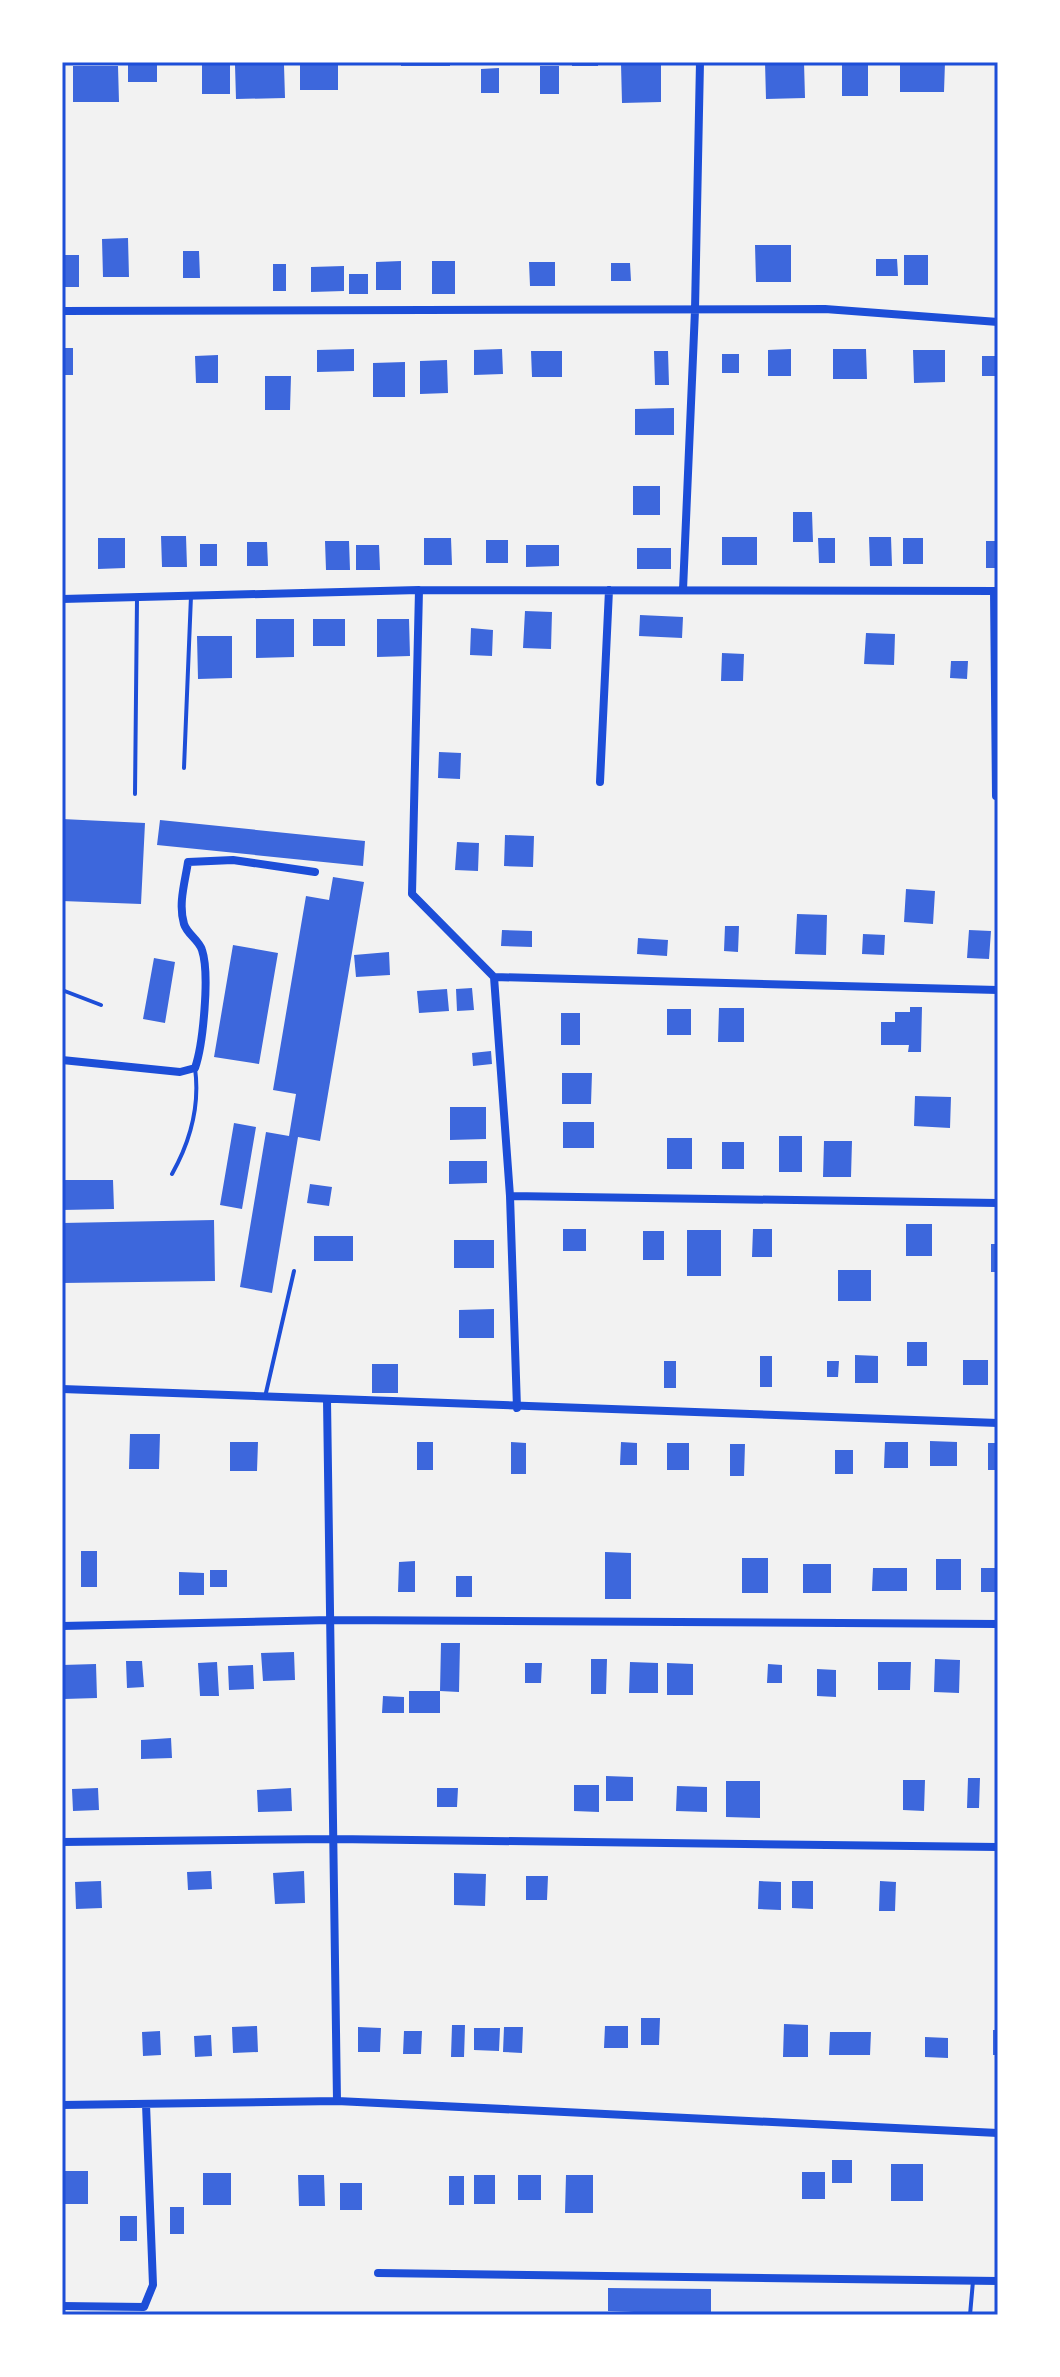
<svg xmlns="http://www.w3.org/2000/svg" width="1060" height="2377" font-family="Barlow,sans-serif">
	<rect width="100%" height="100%" fill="#f2f2f2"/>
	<path fill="#3d67dc" d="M128,62h29v20h-29z
		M300,62h38v28h-38z
		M401,62h49v4h-49z
		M572,62h26v4h-26z
		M765,62h39l1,36 -39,1z
		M842,62h26v34h-26z
		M900,62h45l-1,30h-44z
		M621,64h40v38l-39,1z
		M202,65h28v29h-28z
		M235,65h49l1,33 -49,1z
		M73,66h45l1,36h-46z
		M540,66h19v28h-19z
		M499,68v25h-18v-24z
		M128,238l1,39h-26l-1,-38z
		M755,245h36v37h-35z
		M183,251h16l1,27h-17z
		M62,255h17v32h-17z
		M904,255h24v30h-24z
		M876,259h21l1,17h-22z
		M401,261v29h-25v-28z
		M432,261h23v33h-23z
		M529,262h26v24h-25z
		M611,263h19l1,18h-20z
		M273,264h13v27h-13z
		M344,266v25l-33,1v-25z
		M349,274h19v20h-19z
		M62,348h11v27h-11z
		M354,349v22l-37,1v-22z
		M502,349l1,25 -29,1v-25z
		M791,349v27h-23v-26z
		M833,349h33l1,30h-34z
		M913,350h32v32l-31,1z
		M531,351h31v26h-30z
		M654,351h14l1,34h-14z
		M722,354h17v19h-17z
		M218,355v28h-22l-1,-27z
		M982,356h16v20h-16z
		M447,360l1,33 -28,1v-33z
		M405,362v35h-32v-34z
		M265,376h26l-1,34h-25z
		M674,408v27h-39v-26z
		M633,486h27v29h-27z
		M793,512h19l1,30h-20z
		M161,536h25l1,31h-25z
		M722,537h35v28h-35z
		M869,537h22l1,29h-22z
		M98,538h27v30l-27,1z
		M424,538h27l1,27h-28z
		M818,538h17v25h-16z
		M903,538h20v26h-20z
		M486,540h22v23h-22z
		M325,541h24l1,29h-24z
		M986,541h12v27h-12z
		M247,542h20l1,24h-21z
		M200,544h17v22h-17z
		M356,545h23l1,25h-24z
		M526,545h33v21l-33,1z
		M637,548h34v21h-34z
		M525,611l27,1 -1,37 -28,-1z
		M640,615l43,2 -1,21 -43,-2z
		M256,619h38v38l-38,1z
		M313,619h32v27h-32z
		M377,619h32l1,37 -33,1z
		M471,628l22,2 -1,26 -22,-1z
		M866,633l29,1 -1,31 -30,-1z
		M197,636h35v42l-34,1z
		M722,653l22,1 -1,27h-22z
		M951,661h17l-1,18 -17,-1z
		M439,752l22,1 -1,26 -22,-1z
		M62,819l83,4 -4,81 -79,-3z
		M160,820l205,21 -2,25 -206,-21z
		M505,835l29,1 -1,31 -29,-1z
		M457,842l22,1 -1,28 -23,-1z
		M333,877l31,5 -44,259 -22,-4 -26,156 -32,-6 26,-155 23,4 7,-42 -23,-4 33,-194 23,4z
		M906,889l29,2 -2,33 -29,-2z
		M797,914l30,1 -1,40 -31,-1z
		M725,926h14l-1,26 -14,-1z
		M502,930l30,1v16l-31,-1z
		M969,930l22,1 -2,28 -22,-1z
		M863,934l22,1 -1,20 -22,-1z
		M638,938l30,2 -1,16 -30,-2z
		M233,945l45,8 -19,111 -45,-7z
		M389,952l1,23 -34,2 -2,-22z
		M154,958l21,4 -10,61 -22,-4z
		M472,988l2,22 -17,1 -1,-22z
		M447,989l2,22 -30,2 -2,-22z
		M910,1007h12l-1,45h-13l1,-7h-28v-23h14v-10h15z
		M719,1008h25v34h-26z
		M667,1009h24v26h-24z
		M561,1013h19v32h-19z
		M491,1051l1,13 -19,2 -1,-13z
		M562,1073h30l-1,31h-29z
		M915,1096l36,1 -1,31 -36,-2z
		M450,1107h36v32l-36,1z
		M563,1122h31v26h-31z
		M234,1123l22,4 -14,82 -22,-4z
		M779,1136h23v36h-23z
		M667,1138h25v31h-25z
		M824,1141h28l-1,36h-28z
		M722,1142h22v27h-22z
		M449,1161h38v22l-38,1z
		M62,1180h51l1,29 -52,1z
		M310,1184l22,3 -3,19 -22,-3z
		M214,1220l1,61 -153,2v-60z
		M906,1224h26v32h-26z
		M563,1229h23v22h-23z
		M753,1229h19v28h-20z
		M687,1230h34v46h-34z
		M643,1231h21v29h-21z
		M314,1236h39v25h-39z
		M454,1240h40v28h-40z
		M991,1244h7v28h-7z
		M838,1270h33v31h-33z
		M494,1309v29h-35v-28z
		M907,1342h20v24h-20z
		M855,1355l23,1v27h-23z
		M760,1356h12v31h-12z
		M963,1360h25v25h-25z
		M664,1361h12v27h-12z
		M827,1361h12l-1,16h-11z
		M372,1364h26v29h-26z
		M130,1434h30l-1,35h-30z
		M930,1441l27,1v24h-27z
		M230,1442h28l-1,29h-27z
		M417,1442h16v28h-16z
		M511,1442l15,1v31h-15z
		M621,1442l16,1v22h-17z
		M885,1442h23v26h-24z
		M667,1443h22v27h-22z
		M988,1443h10v27h-10z
		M730,1444h15l-1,32h-14z
		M835,1450h18v24h-18z
		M81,1551h16v36h-16z
		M605,1552l26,1v46h-26z
		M742,1558h26v35h-26z
		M936,1559h25v31h-25z
		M415,1561v31h-17l1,-30z
		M803,1564h28v29h-28z
		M873,1568h34v23h-35z
		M981,1568h17v24h-17z
		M210,1570h17v17h-17z
		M179,1572l25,1v22h-25z
		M456,1576h16v21h-16z
		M441,1643h19l-1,49 -19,-1z
		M294,1652l1,28 -32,1 -2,-28z
		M591,1659h16l-1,35h-15z
		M935,1659l25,1 -1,33 -25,-1z
		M126,1661h16l2,26 -17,1z
		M217,1662l2,34h-19l-2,-33z
		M630,1662l28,1v30h-29z
		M878,1662h33l-1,28h-32z
		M525,1663h17l-1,20h-16z
		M667,1663l26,1v31h-26z
		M96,1664l1,34 -33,1 -2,-34z
		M768,1664l14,1v18h-15z
		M253,1665l1,24 -25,1 -1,-24z
		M817,1669l19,1v27l-19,-1z
		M409,1691h31v22h-31z
		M383,1696l21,1v16h-22z
		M171,1738l1,20 -31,1v-19z
		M606,1776l27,1v24h-27z
		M968,1778h12l-1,30h-12z
		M903,1780h22l-1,31 -21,-1z
		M726,1781h34v37l-34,-1z
		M574,1785h25v27l-25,-1z
		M677,1786l30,1v25l-31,-1z
		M98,1788l1,22 -26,1 -1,-22z
		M291,1788l1,23 -34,1 -1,-22z
		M437,1788h21l-1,19h-20z
		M211,1871l1,18 -24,1 -1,-18z
		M304,1871l1,32 -30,1 -2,-31z
		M454,1873l32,1 -1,32 -31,-1z
		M526,1876h22l-1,24h-21z
		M101,1881l1,27 -26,1 -1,-27z
		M759,1881l22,1v28l-23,-1z
		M792,1881h21v28l-21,-1z
		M880,1881l16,1 -1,29h-16z
		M641,2018h19l-1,27h-18z
		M784,2024l24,1v32h-25z
		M452,2025h13l-1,32h-13z
		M257,2026l1,26 -25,1 -1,-26z
		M605,2026h23v22h-24z
		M358,2027l23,1 -1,24h-22z
		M504,2027h19l-1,26 -19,-1z
		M474,2028h26l-1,23 -25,-1z
		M993,2030h5v25h-5z
		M160,2031l1,24 -18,1 -1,-24z
		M404,2031h18l-1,23h-18z
		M830,2032h41l-1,23h-41z
		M211,2035l1,21 -17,1 -1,-21z
		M925,2037l23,1v20l-23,-1z
		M832,2160h20v23h-20z
		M891,2164h32v37h-32z
		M64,2171h24v33h-24z
		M802,2172h23v27h-23z
		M203,2173h28v32h-28z
		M298,2175h26l1,31h-26z
		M474,2175h21v29h-21z
		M518,2175h23v25h-23z
		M566,2175h27v38h-28z
		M449,2176h15v29h-15z
		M340,2183h22v27h-22z
		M170,2207h14v27h-14z
		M120,2216h17v25h-17z
		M608,2288l103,1v26l-103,-4z"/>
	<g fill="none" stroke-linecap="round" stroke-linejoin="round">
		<path stroke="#1d4ed8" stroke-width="4" d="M184,768l7,-172
			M135,794l2,-195
			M62,990l39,15
			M172,1174c18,-32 28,-69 23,-106
			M265,1397l29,-126
			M970,2315l3,-34"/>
		<path stroke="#1d4ed8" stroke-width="8" d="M62,311l763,-2 173,13
			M419,590l-7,304 82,83 16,219 7,212
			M683,590l12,-280 5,-248
			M994,591l2,205
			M62,599l357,-9 579,1
			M600,782l9,-192
			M494,977l504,13
			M62,1060l118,12 15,-4c8,-23 15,-94 7,-118 -3,-10 -15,-16 -18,-26 -6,-20 1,-42 4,-62l45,-2 82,12
			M510,1196l488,7
			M62,1389l936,34
			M327,1400l10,701
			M62,1626l268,-6 668,4
			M62,1842l271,-3 665,8
			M62,2105l275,-4 661,32
			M378,2273l620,8
			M62,2306l82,1 9,-22 -7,-181"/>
	</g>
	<rect width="1060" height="2377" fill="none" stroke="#ffffff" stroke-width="128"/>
	<rect x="64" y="64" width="932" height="2249" fill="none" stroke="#1d4ed8" stroke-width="3"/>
</svg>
